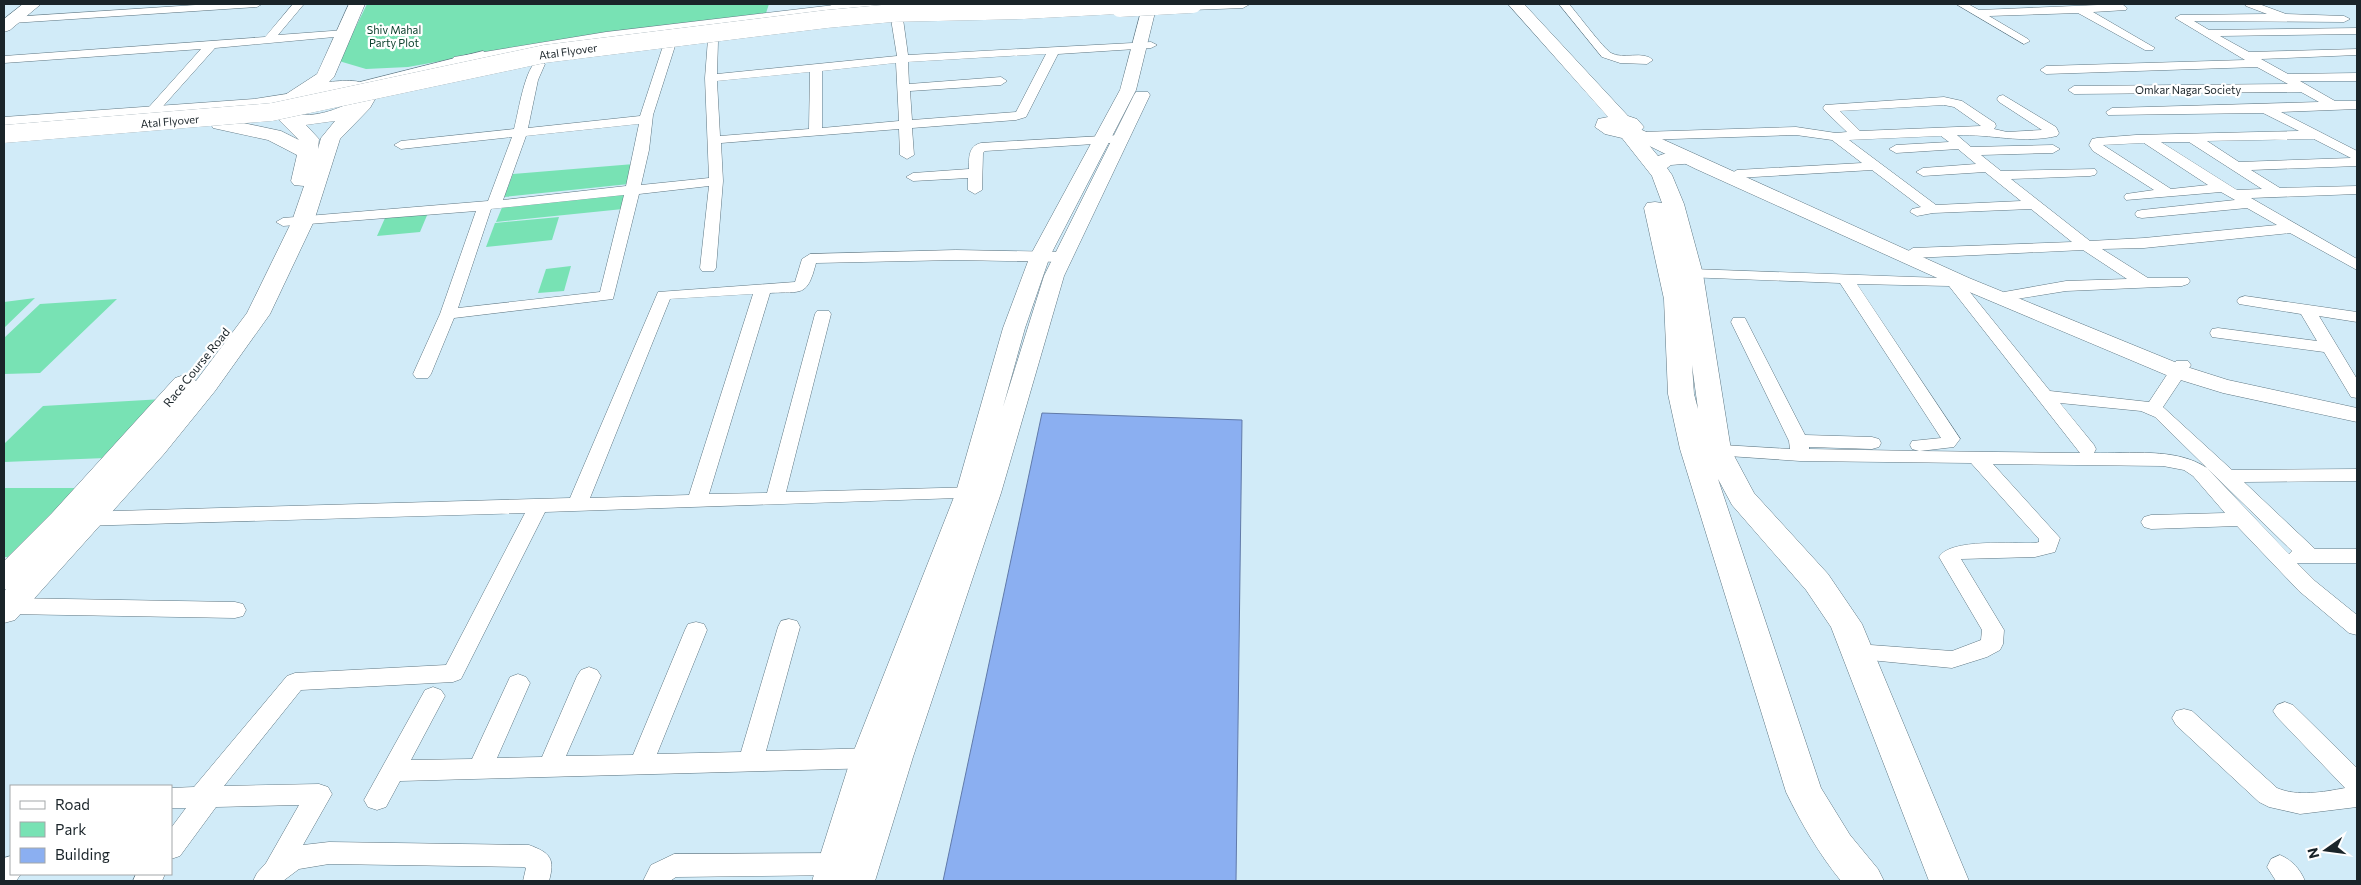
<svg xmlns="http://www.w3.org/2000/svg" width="2361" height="885" font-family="Commissioner,sans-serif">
	<rect width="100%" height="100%" fill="#d1ebf8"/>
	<path fill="#78e2b4" d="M367,4h402l-3,9 -252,35 -106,19 -42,2 -27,-8z
		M634,164l-5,20 -125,13 9,-23z
		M628,192l-5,17 -127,13 7,-17z
		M428,213l-8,19 -43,4 8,-18z
		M559,217l-7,23 -66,7 9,-24z
		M571,266l-7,25 -26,2 8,-24z
		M35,298l-31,30v-26z
		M117,299l-77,74 -36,1v-36l36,-34z
		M163,399l-57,59 -102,4v-18l39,-38z
		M4,488h73l-67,69h-6z"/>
	<path fill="#8baff1" stroke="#617aa9" d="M1042,413l200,7 -6,461h-293z"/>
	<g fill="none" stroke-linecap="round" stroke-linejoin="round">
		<g stroke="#5f7783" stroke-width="1">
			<path id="minor" d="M211,4h51l-5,3 -245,16 -6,-3 6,-3z
				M293,4h11l-26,31 67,-5 6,3 -6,3 -130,12 -58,65h-8l-2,-3 2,-3 52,-58 -197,14v-7l261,-19z
				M1559,4h10c8,9 34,44 42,49 12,7 32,-3 42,7l-6,4 -27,-1 -18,-6z
				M1956,4h12l11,6 143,-6 5,4 -1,2 -33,2 62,36 -2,2h-8l-67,-37 -89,3 39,23 2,2 -6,3z
				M2245,4h14l27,10 58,2 6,3 -6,3 -150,-1 15,9 148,-2v6l-137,2 29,16 108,-3v6l-96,4 27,15 69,-1v8h-57l35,20h22v8l-76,3 76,39v15l-106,4 29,18 77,-2v8l-106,4 106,61v11l-67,-37 -146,15 -42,1 46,29h40l2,3 -2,3 -6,2 -116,5 -56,9 -6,-2 -2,-3 2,-3 62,-11 61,-2 -44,-29 -170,8 -8,-5 8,-5 159,-6 -41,-33 -98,4 -16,3 -7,-4 2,-3 9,-2 -49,-37 -135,8 -7,-4 7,-4 125,-7 -30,-23 -36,-5 -154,5 -7,-4 7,-4 154,-5 40,6 11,-1 -22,-21 -2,-3 2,-3 119,-8 18,4 33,22 1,3 -2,3 13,3 35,-2 -43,-28 -2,-3 2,-3 4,-1 53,32 3,6 -2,3c-35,8 -66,-2 -100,-1l14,12 82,-2 7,4 -7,4 -72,2 20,16 94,-2 2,3 -2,3 -5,1 -79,3 79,62 54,-3 133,-13 -30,-17 -105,10 -5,-1 -2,-3 2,-3 5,-1 93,-10 -14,-8 -95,8 -2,-3 2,-3 28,-4 -61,-39 -4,-6 3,-6 5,-1 39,-3 163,-4 -36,-18 -155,2 -2,-3 6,-4 207,-6 -18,-10 -227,2 -6,-4 6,-4 214,-2 -31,-17 -211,7 -6,-4 6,-4 199,-6 -70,-42 5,-3 87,-1 -21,-8zM1944,105l10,2 27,19 -121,5 -20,-20zM1941,136l8,6 -53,3 -7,4 7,4 62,-4 18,15 -53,4 -7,4 7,4 62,-4 36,29 -85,4 -87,-65zM2314,139l37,19 -112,4 -32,-21zM2161,142h28l73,47 -25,1zM2144,143l64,42 -37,4 -68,-44z
				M897,16l6,3 5,36 243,-13 6,3 -6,3 -93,6 -32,63 -10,3 -104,8 2,27 -7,4 -7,-4 -1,-26 -178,14 2,38 -7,87 -2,3h-12l-2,-3 9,-82 -70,8 -26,105 -159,19 -23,56 -3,4h-12l-3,-4 27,-60 36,-103 -193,15 -7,-4 7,-4 205,-17 24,-64 -111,12 -7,-4 7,-4 113,-12c4,-14 11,-65 25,-69l6,4 -7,16 -10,48 112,-12 23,-70 6,-3 6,3 -22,69 -4,35 -8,35 68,-7 -4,-100 3,-39 4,-1 6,3 -1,33 180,-18 -6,-37zM1046,54l-30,58 -104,8 -2,-29 91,-6 6,-4 -6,-4 -92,7 -1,-22zM896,63l3,58 -77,7v-57zM810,72l-1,57 -89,7 -3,-55zM639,124l-13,62 -123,14 23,-64zM624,195l-24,97 -142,16 33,-99z
				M1120,135l5,1 2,3 -2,3 -140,9 -2,2 -1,37 -7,4 -7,-4v-12l-55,3 -7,-4 7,-4 56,-4c0,-11 -1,-23 12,-26z
				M956,250l107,2 8,5 -8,5 -107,-2 -140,3c-9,35 -14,28 -46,30l-61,201 58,-1 48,-179 2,-3h12l2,3 -45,178 194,-5 7,2 3,4 -3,4 -442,15 -84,167 -8,3 -152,8 -77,96 95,-2 9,3 4,7 -29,51 26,-3 200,3c22,8 26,14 20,36h-26l3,-13 -2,-1 -195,-3 -30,5 -16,12h-30l4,-8 9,-10 33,-58 -83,2 -36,49 -9,3v-31l15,-20h-15v-20l23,-1 93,-111 8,-3 151,-8 79,-152 -445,13 -7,-2 -3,-5 3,-5 7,-2 490,-14 88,-206 137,-10 7,-23 8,-5zM753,294l-64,201 -99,3 80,-199z
				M1692,269l276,10 2,3 -5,4 85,105 99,11 27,-41h12l3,4 -28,42 69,63 125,-1v12l-113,1 71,67h42v14h-60l18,18 42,34v20l-8,-2 -50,-42 -62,-65 -86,3 -7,-2 -3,-5 3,-5 7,-2 74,-2 -32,-37 -9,-6 -21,-4 -170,-2 67,74 -5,14 -20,5 -74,2 43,71 -1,14 -3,6 -13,7 -35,11 -103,-10 -3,-6 3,-6 8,-2 95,7 29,-11 1,-10 -43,-73c11,-19 74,-13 96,-14l4,-1v-3l-68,-76 -171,-2 -101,-7 -2,-4 2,-4 7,-2 84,5 -1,-8 -58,-119 2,-4h12l2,4 58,113 67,2 7,2 2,4 -2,4 -7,2 -63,-2v2l110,2 -7,-2 -2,-4 2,-4 29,-3 -101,-155 -154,-6 -2,-3 2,-3zM1857,284l92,2 131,167 -160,-2 34,-4 6,-8zM2060,403l81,8 14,6 52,51c-31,-21 -78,-14 -113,-15l2,-4 -2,-4zM2207,468l85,83 -3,3z
				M2245,296l112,16v10l-38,-6 38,63v19l-6,-1 -27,-45 -112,-15 -2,-4 2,-4 6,-1 99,13 -16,-27 -62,-10 -2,-3 2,-3z
				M9,598l226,4 8,2 3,6 -3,6 -8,2 -226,-4 -5,-2v-12z
				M789,619l8,2 3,6 -34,124 110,-3 9,3 3,7 -3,7 -9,3 -476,13 -14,26 -9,3 -9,-3 -4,-7 61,-110 8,-3 8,3 4,6 -34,64 61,-1 38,-82 8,-3 8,3 4,6 -33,75 45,-1 35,-81 4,-6 8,-3 8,3 4,6 -35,80 67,-1 52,-125 3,-6 8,-2 8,2 3,6 -50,124 84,-2 37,-125 3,-6z
				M2285,702l8,3 64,63v39l-57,7 -31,-7 -10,-5 -83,-77 -4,-7 4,-7 8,-2 8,2 85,77c21,9 46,4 68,0l-68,-71 -4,-6 4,-6z
				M843,853l9,3 4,8 -4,8 -9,3 -167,2 -6,4h-27l8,-16 23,-11z
				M2280,855c12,5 20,14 25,26h-29l-9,-14 4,-8z
				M11,856v18h10l-5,7h-12v-23z
				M136,874h29l-3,7h-29z"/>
		</g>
		<g stroke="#5f7783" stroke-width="1">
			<path id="tertiary" d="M833,4h45c-6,6 -43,9 -49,3z
				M1143,4h14l-21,86 -86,166 -25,72 -22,79 41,-131 90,-181 2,-3h12l2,3 -86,181 -63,217 -88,264 -38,124h-63l39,-123 105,-266 47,-164 27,-72 90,-166z
				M1170,4h80l-7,4 -78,3 -2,-3z
				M483,51l7,4 -2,3 -123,32 -8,-5 3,-3z
				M293,93l6,2 2,3 -2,3 -45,8 -250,18v-10l250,-18z
				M1631,125l338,153 218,89 41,13 129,28v14l-134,-29 -52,-16 -216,-91 -259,-117 -71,-35 -2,-4 2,-4z"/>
		</g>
		<g stroke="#5f7783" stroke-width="1">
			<path id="secondary" d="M23,4h18l-31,26 -6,2v-13z
				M1508,4h16l104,112 9,3 7,8 -5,6 19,23c11,-5 25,-4 37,-1l3,4 -3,4 -24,2 -4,3 5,7 12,29 19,70 28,176 23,43 74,81 34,50 107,257h-40l-98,-254 -25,-37 -74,-85 -14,-26 103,309 29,47 28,34 6,12h-43c-22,-27 -40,-58 -55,-89l-106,-343 -12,-55 -4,-95 -20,-91 3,-5 8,-1 7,1 -10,-27 -30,-38 -17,-4 -10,-7 3,-8 10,-2zM1692,365l6,44 -4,-15z"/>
		</g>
		<g stroke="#5f7783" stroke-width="1">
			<path id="primary" d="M349,4h16l-31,73 -5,5c18,-2 38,-4 49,12l-8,14 -30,31 -26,82 -44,93 -55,77 -51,63 -149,166 -11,3v-31l2,-3 -2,1v-29l48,-48 123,-135 9,-3 9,3 3,3 51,-68 45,-92 12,-35 -10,-1 -3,-4 6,-26 -29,-15 -55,-12 -2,-4 2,-4 7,-2 61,13 18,9 -29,-29 7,-11 40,-26zM353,91l6,4 -2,3c-15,11 -51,24 -68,12 15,-18 43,-18 64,-19zM335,121l-14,17 -3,11 1,-10 -13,-14z
				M843,4h49l6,4 -2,3h-30l-260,31 -146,24 -6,-1 -3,-4 3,-4 6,-1 146,-24z"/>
		</g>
		<use href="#minor" fill="#fff" fill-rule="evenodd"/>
		<use href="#tertiary" fill="#fff" fill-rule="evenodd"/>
		<use href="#secondary" fill="#fff" fill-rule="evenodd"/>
		<use href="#primary" fill="#fff" fill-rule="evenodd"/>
		<g stroke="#5f7783" stroke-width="18" stroke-linecap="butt">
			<path id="primary-bridge" d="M1120,8l73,-4
				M4,134l268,-22 272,-58 283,-35 66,-6 131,-3 114,-6"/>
		</g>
		<use href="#primary-bridge" stroke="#fff" stroke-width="18"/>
	</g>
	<g text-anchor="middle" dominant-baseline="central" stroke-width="4.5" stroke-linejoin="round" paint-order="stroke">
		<g font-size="11" fill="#0e422e" stroke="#fff">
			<text x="394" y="29">Shiv Mahal<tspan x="394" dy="13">Party Plot</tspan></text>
		</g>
		<g font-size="11" fill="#1a2429" stroke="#fff">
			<text transform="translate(568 51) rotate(-8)">Atal Flyover</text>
			<text x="2188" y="89">Omkar Nagar Society</text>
			<text transform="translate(170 121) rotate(-5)">Atal Flyover</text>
		</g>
		<g font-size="12" fill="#1a2429" stroke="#fff">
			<text transform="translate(196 367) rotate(-51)">Race Course Road</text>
		</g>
	</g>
	<rect width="2361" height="885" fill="none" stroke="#1a2429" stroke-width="10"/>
	<rect x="10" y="785" width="162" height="90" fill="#ffffff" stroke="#a3a7a9"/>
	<rect x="20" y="801" width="25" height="8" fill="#ffffff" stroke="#a3a7a9"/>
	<text x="55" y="810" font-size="15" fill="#1a2429">Road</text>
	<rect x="20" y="822" width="25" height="15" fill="#78e2b4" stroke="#a3a7a9"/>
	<text x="55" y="835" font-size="15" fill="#1a2429">Park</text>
	<rect x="20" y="848" width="25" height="15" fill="#8baff1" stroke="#a3a7a9"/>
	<text x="55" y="860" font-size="15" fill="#1a2429">Building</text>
	<g transform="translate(2326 850) rotate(256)" stroke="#ffffff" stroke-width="4" paint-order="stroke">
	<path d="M0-4L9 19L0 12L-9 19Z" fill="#1a2429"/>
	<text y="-8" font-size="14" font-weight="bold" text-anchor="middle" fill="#1a2429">N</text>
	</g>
</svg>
